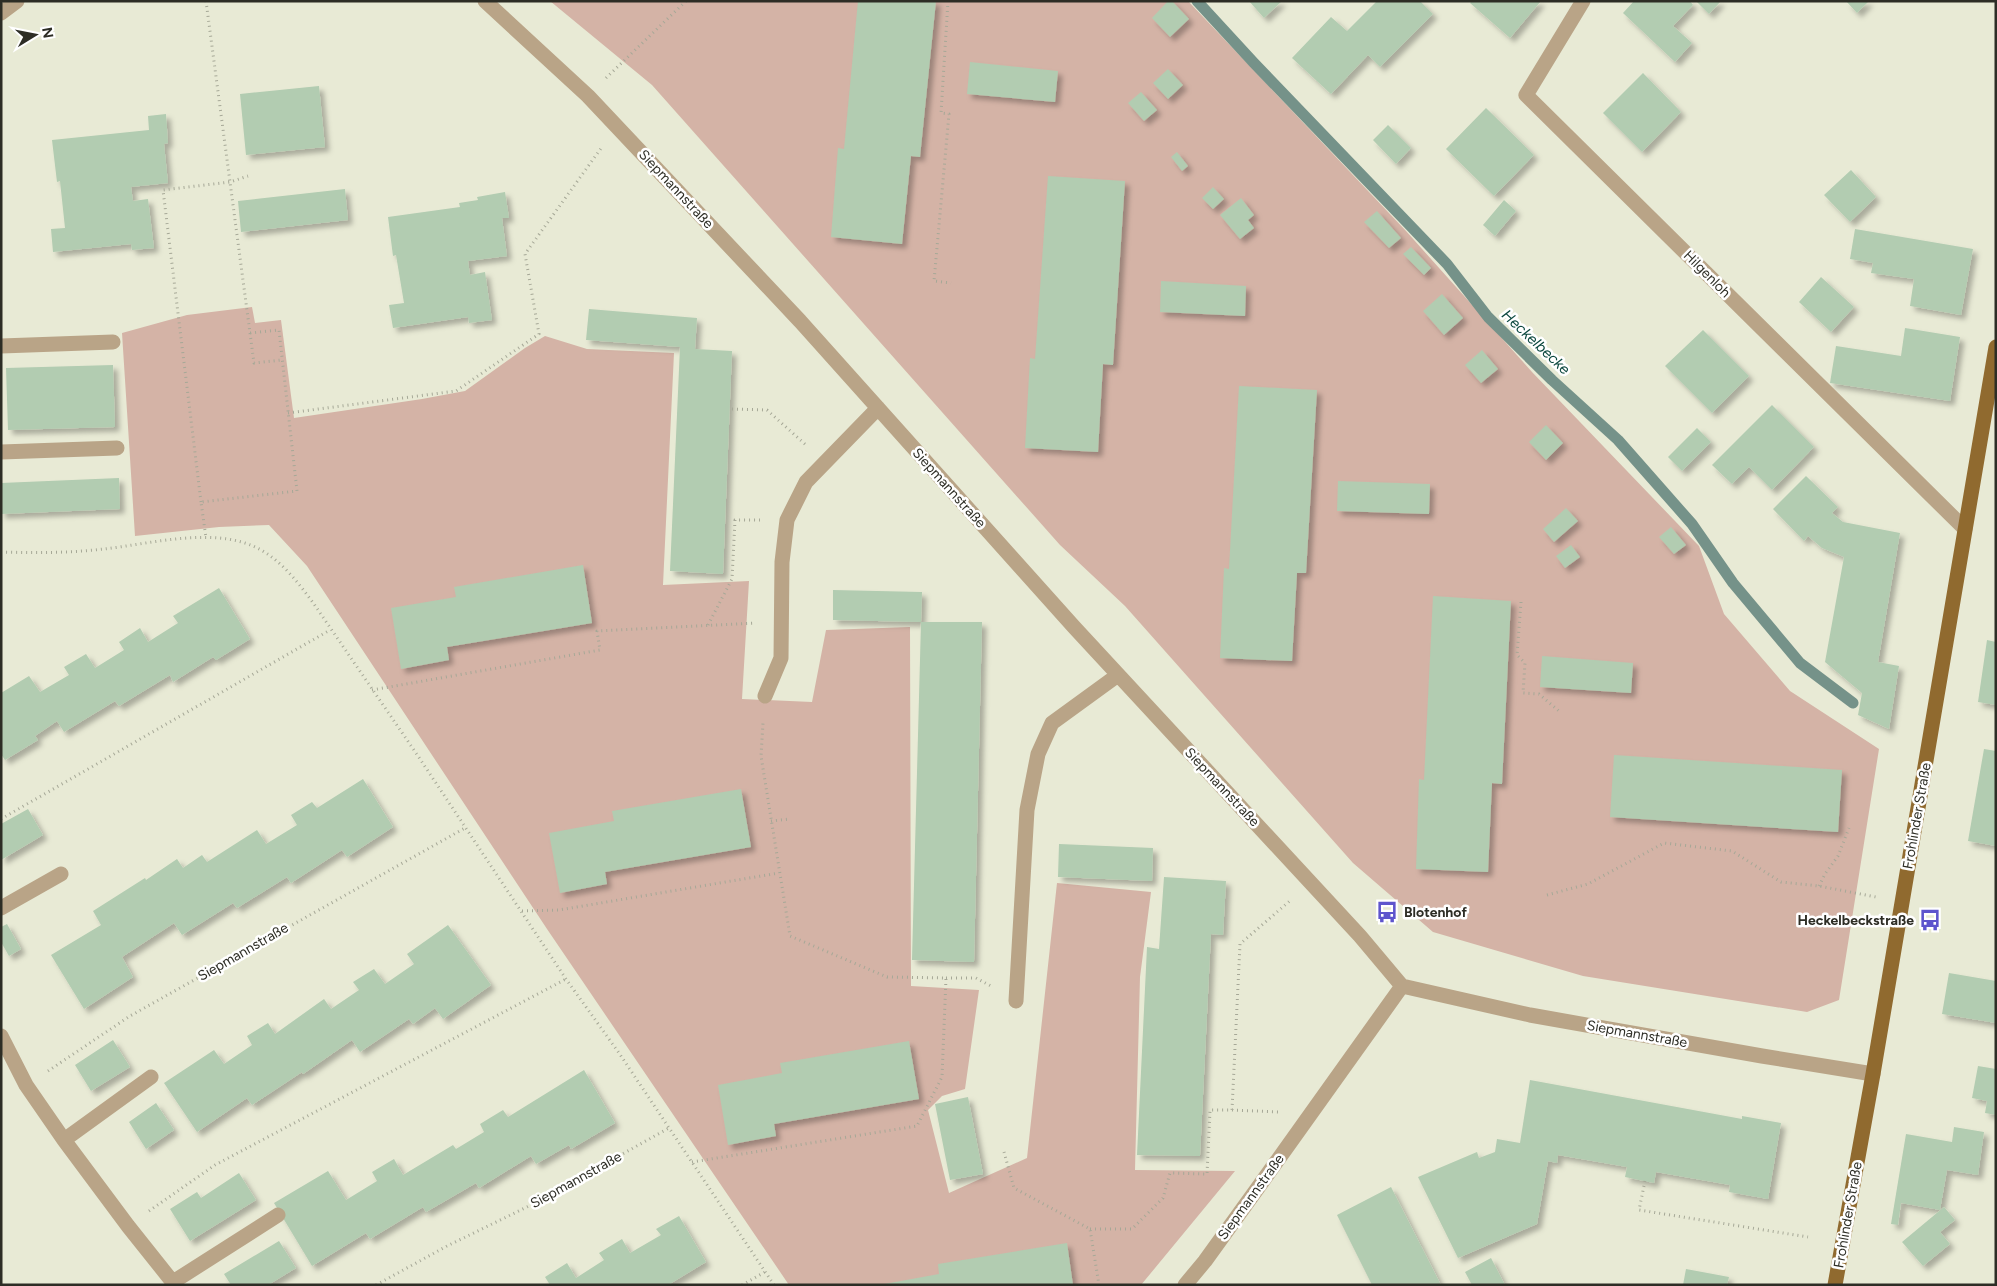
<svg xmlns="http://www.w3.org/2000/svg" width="1997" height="1286" font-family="Figtree,sans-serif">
	<defs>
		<filter id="shadow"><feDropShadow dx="4.5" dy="4.5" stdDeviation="2.5" flood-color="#0004"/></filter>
	</defs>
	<rect width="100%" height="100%" fill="#e8ead5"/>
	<path fill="#d4b3a6" d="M550,1h638l218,230 126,141 167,174 25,68 66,77 89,58 -40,251 -32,12 -224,-36 -150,-44 -80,-69 -228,-257 -65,-61 -408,-460z
		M252,307l3,16 26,-3 13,98 128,-19 43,-8 60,-43 20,-12 42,13 87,4 -11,232 86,-4 -7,118 70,3 14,-72 84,-3 1,359 68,4 -14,99 -23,7 -14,14 21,83 78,-35 30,-275 94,9 -11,85 -5,193 100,1 -94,114h-352l-242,-356 -240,-363 -38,-41 -50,2 -84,9 -13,-203 65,-18z"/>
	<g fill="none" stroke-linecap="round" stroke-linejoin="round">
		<path stroke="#759289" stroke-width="11" d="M1197,1l57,62 193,201 41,53 64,63 66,60 74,84 41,59 67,80 53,40"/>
	</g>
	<path fill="#b2ccb1" filter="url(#shadow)" d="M858,1h78l-16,156 -9,-1 -9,88 -71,-7 7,-89 6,1z
		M1168,1h4l17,18 -19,18 -18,-19z
		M1249,1h33l-18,17z
		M1377,1h43l13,13 -53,53 -12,-12 -37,39 -39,-36 39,-41 16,14z
		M1472,1h69l-31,37 -40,-35z
		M1634,1h56l3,4 -20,21 19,17 -17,19 -52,-49z
		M1696,1h25l-12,13z
		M1846,1h23l-12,12z
		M970,62l88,9 -3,31 -88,-8z
		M1168,69l15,16 -15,14 -15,-16z
		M1643,73l38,39 -39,40 -39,-39z
		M319,86l6,61 -79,8 -6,-61z
		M1141,92l16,18 -13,11 -16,-18z
		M1486,108l48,47 -40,41 -48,-47z
		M166,114l2,29 -4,1 4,39 -37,4 2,14 15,-2 6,49 -22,2 -1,-6 -78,8 -2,-23 14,-1 -5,-47 -3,1 -5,-42 97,-10 -1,-14z
		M1388,125l23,23 -15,16 -23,-24z
		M1177,152l11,14 -6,5 -11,-14z
		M1851,170l25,27 -26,25 -26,-27z
		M1048,176l77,5 -12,184 -10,-1 -5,88 -73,-4 5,-90 5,1z
		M1213,187l11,12 -11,10 -11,-11z
		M345,189l3,31 -107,12 -3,-31z
		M505,192l4,26h-7l5,38 -39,5 2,14 15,-3 7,48 -23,3 -1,-6 -75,11 -4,-23 15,-2 -8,-48 -3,1 -5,-39 72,-10 -1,-4 19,-3 -1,-3z
		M1241,198l13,17 -6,5 6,8 -14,11 -20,-24z
		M1504,200l12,11 -21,25 -12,-11z
		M1377,211l24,27 -12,10 -25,-26z
		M1855,229l118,20 -12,66 -51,-9 4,-27 -43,-6 2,-10 -23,-4z
		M1411,247l20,21 -7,7 -21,-21z
		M1821,277l33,30 -23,25 -32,-30z
		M1161,281l85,5 -1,30 -85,-4z
		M1442,294l21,24 -19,17 -21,-24z
		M589,309l108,9 -2,31 37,2 -9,223 -53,-3 10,-224 -94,-7z
		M1905,328l55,9 -10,64 -120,-18 6,-37 65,10z
		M1703,330l46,46 -37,37 -47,-47z
		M1482,350l16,19 -17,14 -16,-18z
		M113,365l2,62 -107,3 -2,-62z
		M1239,386l78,4 -11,183h-9l-5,88 -72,-3 4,-90 5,1z
		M1772,405l42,42 -42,43 -23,-23 -17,17 -20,-19z
		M1546,425l17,18 -17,17 -17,-18z
		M1697,428l14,14 -29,29 -14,-14z
		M1806,476l32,31 -6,6 11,9 57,11 -22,129 21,4 -10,63 -31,-14 4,-22 -37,-31 19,-105 -22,-9 -14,-12 -4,5 -31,-32z
		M119,478l1,31 -119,5v-31z
		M1338,481l92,3 -1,30 -92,-3z
		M1566,508l12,13 -24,21 -11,-13z
		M1671,527l15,18 -12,9 -15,-17z
		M1571,545l9,12 -15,11 -9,-12z
		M583,565l9,58 -145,24 2,13 -48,9 -10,-61 65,-11 -2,-10z
		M219,588l31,51 -34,21 -3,-3 -40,25 -3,-7 -51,31 -4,-5 -51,31 -7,-11 -22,15 3,4 -33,20 -4,-6v-61l28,-17 11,16 29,-17 -5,-8 22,-13 9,14 29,-18 -5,-8 21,-14 8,14 30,-19 -5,-7z
		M833,590l89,2 -1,30 -88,-2z
		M1433,596l78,5 -9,183 -10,-1 -4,89 -72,-3 3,-90 5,1z
		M921,622h61l-8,340 -62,-2z
		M1987,640l9,2v63l-18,-3z
		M1542,656l91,7 -2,30 -91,-6z
		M1984,749l12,2v95l-28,-5z
		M1614,755l228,15 -4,62 -228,-15z
		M363,779l30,48 -46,30 -5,-7 -51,33 -4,-6 -50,31 -4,-5 -51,32 -8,-12 -52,34 11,20 -49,32 -33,-54 50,-30 -8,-14 52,-33 1,2 31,-21 6,9 19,-13 5,7 50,-32 9,14 31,-19 -6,-10 21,-13 5,6z
		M741,789l10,58 -146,25 2,12 -47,9 -11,-60 65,-12 -2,-10z
		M28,809l15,26 -42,25v-36z
		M1059,844l94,4 -1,33 -94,-4z
		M1164,877l62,4 -3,54 -12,-1 -11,222 -63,-1 10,-208 12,2z
		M7,924l14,25 -12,7 -8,-14v-15z
		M448,925l43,60 -48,34 -8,-11 -22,16 -4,-5 -49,33 -8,-12 -49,34 -1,-2 -50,33 -5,-7 -50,34 -33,-49 50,-33 10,14 28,-19 -5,-9 21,-13 7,11 49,-35 7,10 28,-19 -6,-8 21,-13 11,15 29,-20 -7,-10z
		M1949,973l47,8v42l-54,-9z
		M113,1040l17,27 -39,24 -16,-26z
		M909,1041l10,58 -145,25 2,12 -48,9 -10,-60 64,-12 -2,-10z
		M1978,1066l18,3v46l-11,-2 2,-12 -15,-3z
		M584,1070l31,53 -44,26 -2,-4 -33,19 -5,-8 -52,32 -3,-5 -50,29 -3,-5 -53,32 -4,-6 -54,33 -38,-63 54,-32 18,29 31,-19 -5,-9 22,-13 9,16 50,-30 3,4 28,-17 -4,-8 23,-14 5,7z
		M1530,1080l212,39v-3l39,7 -13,76 -39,-7 1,-7 -74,-13 -2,11 -29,-6 2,-10 -69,-12 -1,8 -9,-2 -11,63 -79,34 -40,-81 59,-25 2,6 16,-6 2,-13 23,4z
		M968,1097l15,77 -33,6 -15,-76z
		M156,1103l18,27 -28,19 -17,-27z
		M1954,1127l30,5 -6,43 -31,-5 -7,40 -39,-7 -3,22 -7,-1 15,-90 46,8z
		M239,1173l17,27 -66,41 -20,-32 27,-17 4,6z
		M1391,1187l50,98h-69l-35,-70z
		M1944,1207l11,13 -15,12 10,12 -27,22 -21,-24z
		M679,1216l27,46 -38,23h-118l-5,-8 22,-14 9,15 28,-18 -5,-7 23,-14 8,14 31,-18 -5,-6z
		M279,1241l17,27 -28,17h-37l-7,-11z
		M1067,1243l6,42h-194l60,-11 -1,-10z
		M1491,1258l14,27h-33l-7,-13z
		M1686,1269l43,8 -2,8h-44z"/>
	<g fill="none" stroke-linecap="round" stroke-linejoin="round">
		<path stroke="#a6a897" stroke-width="3" stroke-dasharray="1 4" stroke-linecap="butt" d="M206,1l44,332 29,-3 18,161 -96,11 5,36
			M948,1l-7,112 8,1 -15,167 17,2
			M606,78l80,-77
			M250,333l4,30 28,-3
			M732,409l35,1 39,35
			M288,413l168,-22 83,-57 -14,-80 77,-107
			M201,502l-38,-312 67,-8 18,-6
			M1,552c35,1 69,1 103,-3 47,-5 113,-24 157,1 23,13 38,34 53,54l104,152 148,223 53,74 155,232
			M1521,602l-4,53 8,8 -2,30 16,1 20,17
			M708,625l24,-46 3,-59h25
			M372,690l228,-40 -3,-19 159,-8
			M1,819l329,-189
			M771,821l19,-2
			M1819,886l6,-12 13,-18 11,-28
			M1547,895l41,-11 76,-41 68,8 49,31 38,4 57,11
			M522,911l37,-1 220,-37
			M946,978h30l15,8
			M48,1071l82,-55 335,-188
			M1232,1110l47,2
			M1004,1152l10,36 76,41 9,56
			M692,1162l225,-36 25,-49 4,-99 -59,-1 -97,-41 -29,-180 2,-33
			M1645,1181l-6,29 169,27
			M149,1211l66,-46 351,-186
			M1090,1229h42l31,-31 7,-25 37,1 3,-64h22l8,-166 52,-45
			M376,1285l71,-39 84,-41 138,-77
			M742,1285l23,-13"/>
		<path stroke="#b9a487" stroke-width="15" d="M485,1l103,95 212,225 274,306 286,309 42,50 128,29 232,41 111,18
			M1583,1l-57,94 439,434
			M1,13l16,-12
			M1,346l112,-4
			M1,452l116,-4
			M765,696l16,-38 1,-96 5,-42 19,-38 72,-74
			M1,908l60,-34
			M1016,1001l11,-191 11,-56 14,-31 66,-48
			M1,1036l25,49 38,55 64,86 47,59
			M64,1140l87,-63
			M173,1282l105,-67
			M1185,1285l20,-24 52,-72 145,-203"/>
		<path stroke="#906a2f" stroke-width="15" d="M1835,1285l38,-211 123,-727"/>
	</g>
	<defs>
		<g id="bus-bare" transform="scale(1.725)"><path d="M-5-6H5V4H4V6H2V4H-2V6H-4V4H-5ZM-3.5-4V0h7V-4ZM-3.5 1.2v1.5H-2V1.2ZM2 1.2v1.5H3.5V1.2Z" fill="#5e55cd" stroke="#fff" stroke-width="2.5" paint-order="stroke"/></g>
	</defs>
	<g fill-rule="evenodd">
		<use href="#bus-bare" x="1387" y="912"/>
		<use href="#bus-bare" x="1930" y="920"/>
	</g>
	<g text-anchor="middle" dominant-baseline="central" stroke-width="5" stroke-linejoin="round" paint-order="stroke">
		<g font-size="14" fill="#2d2d25" stroke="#fff">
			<text transform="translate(676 189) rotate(47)">Siepmannstraße</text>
			<text transform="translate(1707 274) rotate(45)">Hilgenloh</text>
			<text transform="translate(949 488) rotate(48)">Siepmannstraße</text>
			<text transform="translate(1222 787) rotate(47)">Siepmannstraße</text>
			<text transform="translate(1917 816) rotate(-80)">Frohlinder Straße</text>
			<text transform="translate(243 952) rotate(-30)">Siepmannstraße</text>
			<text transform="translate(1637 1034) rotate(10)">Siepmannstraße</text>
			<text transform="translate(576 1180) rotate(-29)">Siepmannstraße</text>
			<text transform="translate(1251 1197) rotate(-54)">Siepmannstraße</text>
			<text transform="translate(1848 1215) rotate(-80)">Frohlinder Straße</text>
		</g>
		<g font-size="14" font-weight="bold" fill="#2d2d25" stroke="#fff" text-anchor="start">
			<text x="1404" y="912">Blotenhof</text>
			<text x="1914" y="920" text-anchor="end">Heckelbeckstraße</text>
		</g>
		<g font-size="15" font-style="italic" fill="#0c483f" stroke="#fff">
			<text transform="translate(1536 342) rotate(43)">Heckelbecke</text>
		</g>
	</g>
	<rect width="1997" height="1286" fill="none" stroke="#2d2d25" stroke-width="5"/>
	<g transform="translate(35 35) rotate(80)" stroke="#ffffff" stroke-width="4" paint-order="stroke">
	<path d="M0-4L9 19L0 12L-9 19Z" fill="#2d2d25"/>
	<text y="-8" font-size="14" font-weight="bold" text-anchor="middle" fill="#2d2d25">N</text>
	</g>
</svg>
